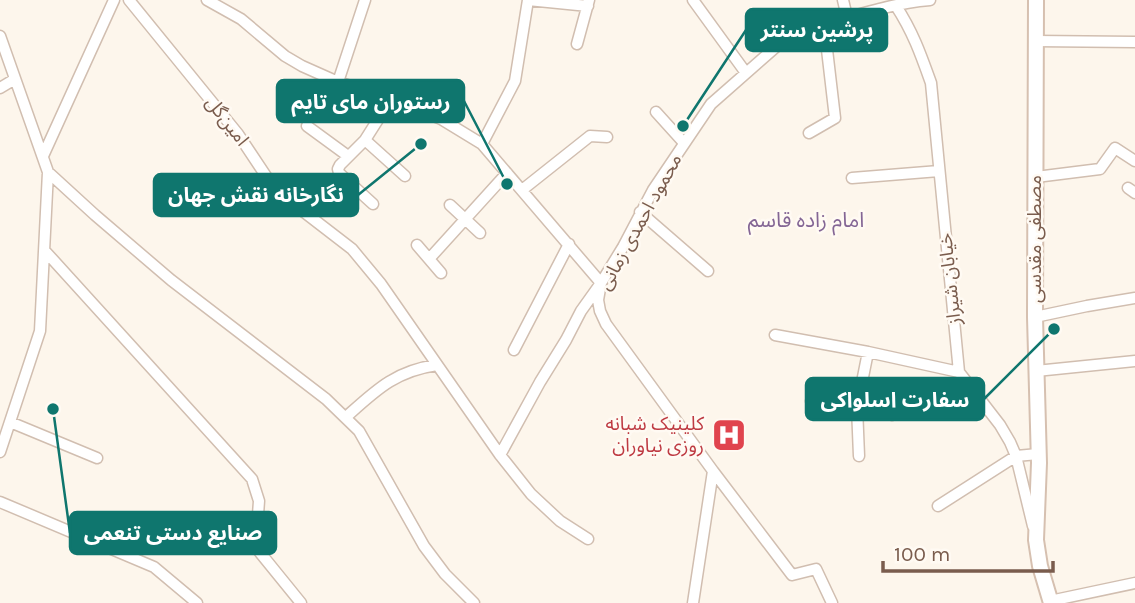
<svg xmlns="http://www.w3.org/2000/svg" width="1135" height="603" font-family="Karla,'Noto Sans Arabic',sans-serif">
	<rect width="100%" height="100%" fill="#fdf6ec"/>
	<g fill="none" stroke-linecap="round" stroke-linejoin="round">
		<g stroke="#d1beb0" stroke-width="13">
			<path id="minor" d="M129,0l109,134 30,45 14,16 70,54 29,35 119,171 31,39 29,27 28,18
				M207,0l34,19 44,37 17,10 36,16 53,17 50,20 41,25 119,139 -20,28 -15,29 -26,42 -40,73
				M528,0l60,6
				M693,0l53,73
				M843,0l4,17
				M896,6c17,26 25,49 35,77l28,289 41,53 10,17 6,14 17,70
				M0,36l48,136 -8,159 -40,121
				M1035,41l100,1
				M577,44l12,-44
				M338,82l27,-82
				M0,88l15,-9
				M656,112l28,31
				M307,126l41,30
				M809,133l26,-15 -11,-94
				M365,140l40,36
				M482,144l33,-63 13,-81
				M43,156l71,-156
				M48,172l47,43 76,65 155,119 33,32 65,115 21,28 29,29
				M1036,177l64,-8 15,-21 20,13
				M852,178l87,-7
				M1128,188l7,5
				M522,190l68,-54 17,1
				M373,204l-34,-31 -1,-4 2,-4 25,-25 26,-41
				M450,205l30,28
				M640,212l68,59
				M417,245l24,28
				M45,251l207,228 7,22 -3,41 2,8 43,53
				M429,259l78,-86
				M1035,317l52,-11 48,-8
				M775,335l93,17 91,20
				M514,350l55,-106
				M1036,371l99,-10
				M811,401l46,6 35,8
				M346,417c30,-27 49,-46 91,-52
				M10,422l87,36
				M859,456l-2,-49 11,-55
				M713,471l79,104 24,-6 16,34
				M0,502l154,65 43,36
				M938,506l78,-50 22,-2
				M1050,601l85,-18
				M693,603l20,-132 -107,-147 -6,-13 -2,-11 3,-17 22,-36 30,-57 58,-86 75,-66c12,-8 23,-10 36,-13 35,-10 72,-22 108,-25"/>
		</g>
		<g stroke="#d6c0b0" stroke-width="18">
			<path id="secondary" d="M1036,0l-1,317 4,146 -3,77 4,26 11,37"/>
		</g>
		<use href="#minor" stroke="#fff" stroke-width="10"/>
		<use href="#secondary" stroke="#fff" stroke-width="14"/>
	</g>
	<defs>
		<g id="hospital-square" transform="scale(1.75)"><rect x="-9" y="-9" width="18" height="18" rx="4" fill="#e0444e" stroke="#fffaf3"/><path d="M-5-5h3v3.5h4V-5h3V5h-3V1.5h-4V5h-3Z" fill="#fff"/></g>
	</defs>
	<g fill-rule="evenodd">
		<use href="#hospital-square" x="729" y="435"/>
	</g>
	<g text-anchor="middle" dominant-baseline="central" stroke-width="5" stroke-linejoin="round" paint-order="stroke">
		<g font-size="19" fill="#7a5c4d" stroke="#fffaf3">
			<text transform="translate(227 121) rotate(52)">امین‌گل</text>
			<text transform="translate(640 222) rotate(-61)">محمود احمدی زمانی</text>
			<text transform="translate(1035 239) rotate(-90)">مصطفی مقدسی</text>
			<text transform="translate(950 279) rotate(-96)">خیابان شیراز</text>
		</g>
		<g font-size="19" fill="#be3a42" stroke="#fffaf3" text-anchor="end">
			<text x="704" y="424">کلینیک شبانه<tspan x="704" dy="22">روزی نیاوران</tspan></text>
		</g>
		<g font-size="21" fill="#846695" stroke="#fffaf3">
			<text x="806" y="220">امام زاده قاسم</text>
		</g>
	</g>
	<path fill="none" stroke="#0f766e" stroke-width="2.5" d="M683 126L746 30M507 184L464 101M421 144L358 195M1054 329L984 399M53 409L70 533"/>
	<g fill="#0f766e" stroke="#fffaf3" stroke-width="2.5">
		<circle cx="683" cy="126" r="7"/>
		<circle cx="507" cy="184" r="7"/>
		<circle cx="421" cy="144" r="7"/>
		<circle cx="1054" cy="329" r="7"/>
		<circle cx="53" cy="409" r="7"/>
	</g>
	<g fill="#0f766e" stroke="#0f766e" stroke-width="2.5">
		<rect x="746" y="9" width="141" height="42" rx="7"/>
		<rect x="277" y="80" width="187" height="42" rx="7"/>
		<rect x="154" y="174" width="204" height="42" rx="7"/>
		<rect x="806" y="378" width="178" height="42" rx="7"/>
		<rect x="70" y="512" width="206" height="42" rx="7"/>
	</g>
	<g font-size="21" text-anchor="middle" font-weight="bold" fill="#fff">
		<text x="817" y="37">پرشین سنتر</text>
		<text x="371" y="109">رستوران مای تایم</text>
		<text x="256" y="202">نگارخانه نقش جهان</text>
		<text x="895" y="407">سفارت اسلواکی</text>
		<text x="173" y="540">صنایع دستی تنعمی</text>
	</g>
	<path d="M883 561v10h170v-10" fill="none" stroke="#7a5c4d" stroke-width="3.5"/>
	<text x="894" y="561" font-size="21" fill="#7a5c4d" stroke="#fffaf3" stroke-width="5" paint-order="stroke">100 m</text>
</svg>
